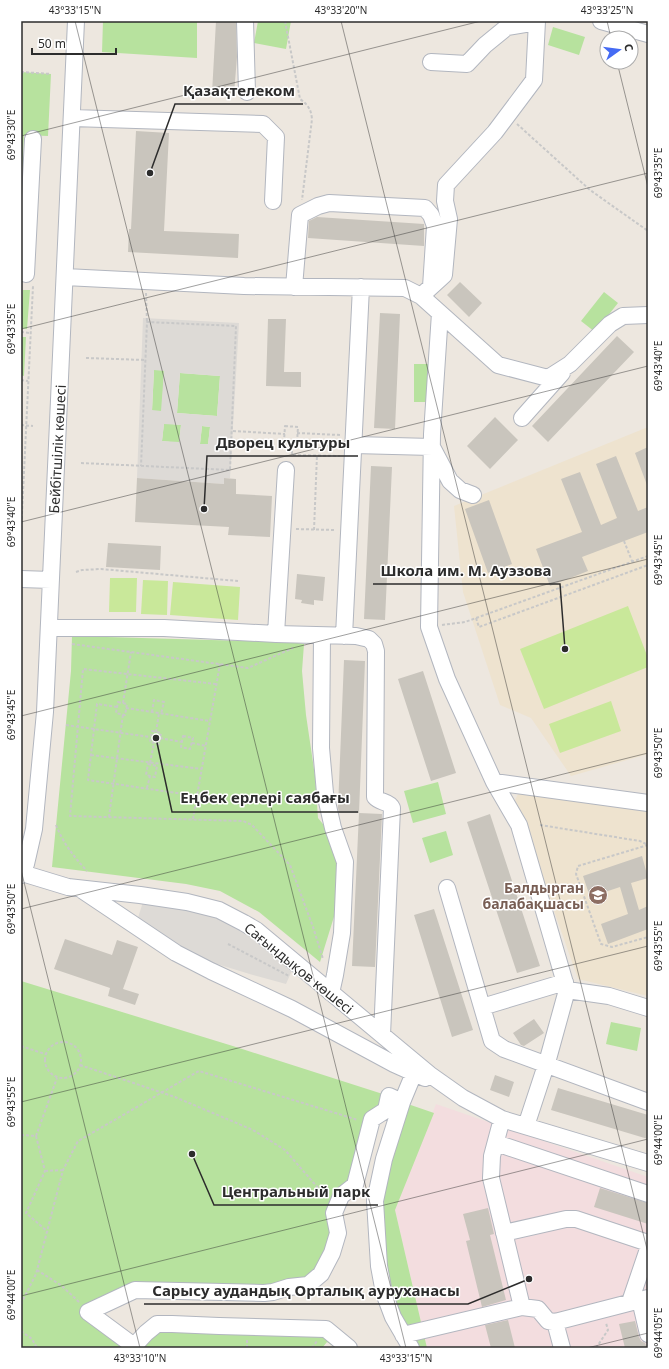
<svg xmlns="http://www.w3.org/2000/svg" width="669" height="1369" font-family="'Noto Sans',sans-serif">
	<rect width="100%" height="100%" fill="#ede7df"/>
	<path fill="#eee3cf" d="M648,427v327l-77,22 -40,-58 -31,-13 -37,-113 -9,-86z
		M519,792l129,19v185l-70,-17 -63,-179z"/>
	<path fill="#f3dddf" d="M436,1104l212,73v171h-221l-32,-138z"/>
	<path fill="#b7e29e" d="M103,21h94v37l-95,-6z
		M258,21h33l-5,28 -32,-6z
		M553,27l32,10 -6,18 -31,-10z
		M21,72l30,2 -3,62 -24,-1 -3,57z
		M23,290h7l-3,39 -6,-1z
		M604,292l14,11 -23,29 -14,-11z
		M21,337h5l-2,39 -3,-1z
		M414,364h16v38h-16z
		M154,370h10l-2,41h-10z
		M180,373l40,3 -3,40 -40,-3z
		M164,423l17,2 -2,18 -17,-2z
		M202,426l8,1 -2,18 -8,-1z
		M72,636l174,5h39l19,3 -2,27 4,44 9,61 3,42 13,16 9,29 -3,44 -17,55 -61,-50 -39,-21 -34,-7 -134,-17 19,-196z
		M438,782l8,32 -33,9 -9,-32z
		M446,831l7,24 -23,8 -8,-25z
		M21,981l215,66 153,49 -17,23 -17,66 -14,11 -3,37 -30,52 -173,5 -47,22 46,34 23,-22 169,5 23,19h-13l-9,-6 -5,6h-301z
		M611,1022l30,6 -4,23 -31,-7z
		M402,1102l32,11 -39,97 32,138h-16l-32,-82 5,-107z"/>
	<path fill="#c9e89a" d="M110,578h27l-1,34h-27z
		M143,580l25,1 -1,34 -26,-1z
		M173,582l67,5 -2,33 -68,-5z
		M628,606l20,52v9l-104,42 -24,-60z
		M611,701l10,30 -61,22 -11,-29z"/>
	<path fill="#dddad6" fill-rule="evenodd" d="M143,318l96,5 -9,155h-6v6l-87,-6zM154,370l10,1 -3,40 -9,-1zM180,373l40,3 -3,40 -40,-3zM164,424l17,1 -2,17 -17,-1zM202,426l8,1 -2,17h-8z
		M143,902l45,5 35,10 31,21 39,30 -7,16 -33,-9 -46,-14 -35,-16 -35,-24z"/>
	<path fill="#c9c5bd" d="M216,21h20l1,36 -3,37 -22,-1z
		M136,131l33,2 -5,98 75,3 -1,24 -110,-6 1,-23h2z
		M317,217l107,7v22l-116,-8 1,-17z
		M460,282l22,21 -13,14 -22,-22z
		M380,313l20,1 -5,115 -21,-1z
		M268,319h18l-2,53h17v15l-35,-1z
		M617,336l17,16 -86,90 -16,-16z
		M495,417l23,23 -28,29 -23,-23z
		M648,447v38h-1l-12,-32z
		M616,456l22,55 10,-4v25l-66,25 6,14 -38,15 -14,-37 46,-17 -21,-53 19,-7 21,53 16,-7 -21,-54z
		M371,466l21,1 -7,153 -21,-1z
		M137,478l87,6v-6l12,1v15l36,2 -2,41 -42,-2 1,-8 -94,-5z
		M489,500l23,64 -24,9 -23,-64z
		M108,543l53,3 -1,24 -54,-3z
		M297,574l28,3 -2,24 -9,-1v5l-13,-2 1,-3 -7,-1z
		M344,660l21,1 -6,152h-20l-1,-5z
		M423,671l33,102 -25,8 -33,-102z
		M359,813l23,1 -7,153 -23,-1z
		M490,814l50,152 -23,7 -50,-151z
		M642,856l6,22 -17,5 8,27 9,-4v23l-40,15 -7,-20 27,-10 -8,-27 -30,10 -7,-21z
		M434,909l39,121 -21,7 -38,-122z
		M65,939l47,16 5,-15 21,7 -15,42 16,5 -4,11 -27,-9 2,-8 -56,-19z
		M534,1019l10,14 -20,13 -3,-1 -8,-12z
		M495,1075l19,7 -5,15 -19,-7z
		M558,1088l90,27v24l-97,-29z
		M600,1188l48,15v21l-54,-17z
		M488,1208l6,26 -4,1 16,65 -24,7 -16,-66 4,-1 -7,-26z
		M508,1320l7,28h-24l-6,-23z
		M635,1321l4,16 2,4 4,2 2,5h-22l-6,-24z"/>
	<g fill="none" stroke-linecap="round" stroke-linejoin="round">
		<g stroke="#b2b6bf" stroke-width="18">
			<path id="minor" d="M245,21l2,71
				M601,21l47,13
				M431,62l36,2 18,-19 22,-18 30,-5
				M72,118l191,6 13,13 -3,64
				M26,274l7,-135
				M65,277l179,9 161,2 16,8 77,69 50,13 22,-14 40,-40 13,-8 25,-1
				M294,287l6,-72 18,-9 11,-3 96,5 6,7 4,11 -4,61
				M421,296l23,-21 5,-56 -4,-18 1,-16 49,-53 39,-52 3,-59
				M440,313l-8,121 -3,193 18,52 47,103 25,43 48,165 -19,69 -22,67
				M522,418l40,-45
				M354,445l78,2 18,34 10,9 13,5
				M21,579l30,1
				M49,628h115l112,6 80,2 13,3 5,5 2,7 -1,146c5,6 14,4 17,11l-10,227
				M276,634l10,-164
				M322,636l-1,112 4,45 8,35 12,34 -3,71 -7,42 -4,18
				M344,636l17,-349
				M494,782l154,21
				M22,873l46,14 72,8 47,7 32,8 25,13 12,7 173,144 34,24 39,21 146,44
				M21,875l5,-11 8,-35 11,-117 31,-691
				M447,888l35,119 83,-25
				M82,890l94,63 35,18 81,38 102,55 31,14
				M567,990l42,6 39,12
				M482,1007l10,34 12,8 144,53
				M500,1126l-8,30 -1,22 31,129 16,2 10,12 7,1 93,-24
				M496,1143l152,51
				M504,1233l62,-14h10l72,24
				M640,1300l8,34
				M630,1302l18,-53
				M555,1322l7,26
				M403,1335l119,-28
				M349,1348l-23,-19 -107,-3 -47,-2h-15l-11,9 -12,13 -46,-34 47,-22 129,3 9,-1 16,-5 19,-2 13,-11 11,-21 6,-20 -4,-20 7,-17 14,-11 17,-66 14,-9 3,-14 13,6
				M411,1348l-18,-31 -9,-24 -5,-27 -4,-65 9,-42 18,-57 12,-29"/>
		</g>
		<path stroke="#c8c8c8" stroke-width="2" stroke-dasharray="3 2" stroke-linecap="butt" d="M285,21l15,78c8,6 11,10 12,20l-10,81
			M21,72l30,2
			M517,124l73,66 58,41
			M146,293l1,29
			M21,332l9,1
			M86,358l59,2
			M21,380l7,1
			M21,425l12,1
			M285,426l13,1 -1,15 -13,-1z
			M233,431l52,3
			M297,433l43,2
			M292,441v14l48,1
			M81,463l149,7 6,-144 -89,-4 -6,144
			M296,529l39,1
			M314,530l3,-75
			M21,534l12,-248
			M624,541l8,20
			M76,572l6,-2 19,-1 137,12
			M476,618l3,9 169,-62
			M442,625l23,-3 183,-66
			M72,644l176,24 45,-20
			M216,684l-133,-15 -13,147 173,5 9,4 38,40 23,62 10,32
			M118,702l9,2 -2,11 -9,-2z
			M123,703l8,-51
			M117,707l-20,-3 -9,76 109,16
			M126,708l84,13
			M152,712l2,-12 10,2 -3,12
			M66,725l84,12
			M152,731l9,2 -2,11 -9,-2z
			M156,732l3,-19
			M183,736l10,2 -3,11 -9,-2z
			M160,738l22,4
			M192,743l14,3
			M91,755l111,14
			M150,763l4,-20
			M148,764l9,2 -2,11 -9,-2z
			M147,788l3,-12
			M109,817l14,-103
			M193,819l27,-155
			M56,825c7,18 18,32 31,46
			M540,825l100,16 8,4
			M648,845l-70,21 -2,8 25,70 11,3 36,-10
			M228,944l61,32
			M45 1060a18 18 0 1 1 36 0a18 18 0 1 1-36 0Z
			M21,1046l24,8
			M80,1065l95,32 78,33 32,20 41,47
			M21,1135l15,1 21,-58
			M36,1136l9,35 -19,42 22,19
			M45,1171l18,-1
			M37,1270l25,16 17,16
			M21,1304l15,-30 27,-104 15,-29 121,-70 159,49
			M21,1331l11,8 5,9
			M247,1348v-9
			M312,1348l5,-7
			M596,1348l12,-18 -2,-7"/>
		<use href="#minor" stroke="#fff" stroke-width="16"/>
	</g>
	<path fill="none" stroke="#2c2c2c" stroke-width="1" stroke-opacity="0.45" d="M75,21l331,1327M341,21l307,1232M607,21l4,17M617,62l31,125M21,136l460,-115M21,329l627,-156M21,522l627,-156M21,716l627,-157M21,870l119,478M21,909l627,-156M21,1102l627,-156M21,1296l627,-157M587,1348l61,-15"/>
	<defs>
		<g id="school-disc" transform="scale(1)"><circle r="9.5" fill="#8d6e63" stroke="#fff"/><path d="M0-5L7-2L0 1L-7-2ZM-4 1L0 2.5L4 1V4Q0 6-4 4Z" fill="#fff"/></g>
	</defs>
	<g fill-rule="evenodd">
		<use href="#school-disc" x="598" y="895"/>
	</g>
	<g text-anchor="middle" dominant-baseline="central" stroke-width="3" stroke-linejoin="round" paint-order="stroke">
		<g font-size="14" fill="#2c2c2c" stroke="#fff">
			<text transform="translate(57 449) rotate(-87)">Бейбітшілік көшесі</text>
			<text transform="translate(299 968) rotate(39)">Сағындықов көшесі</text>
		</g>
		<g font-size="14" font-weight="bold" fill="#785e54" stroke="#fff" text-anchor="end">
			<text x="584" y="887">Балдырган<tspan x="584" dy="16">балабақшасы</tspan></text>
		</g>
	</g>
	<path fill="none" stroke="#2c2c2c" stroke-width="1.5" d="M150 173L175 104H303M204 509L207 456H358M565 649L560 584H373M156 738L172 812H358M192 1154L214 1205H378M529 1279L468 1304H144"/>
	<g fill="#2c2c2c" stroke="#fff" stroke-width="1.5">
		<circle cx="150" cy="173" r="4"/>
		<circle cx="204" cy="509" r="4"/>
		<circle cx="565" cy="649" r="4"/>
		<circle cx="156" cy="738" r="4"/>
		<circle cx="192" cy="1154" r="4"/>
		<circle cx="529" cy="1279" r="4"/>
	</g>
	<g font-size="15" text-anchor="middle" font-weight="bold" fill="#2c2c2c" stroke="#fff" stroke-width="3" stroke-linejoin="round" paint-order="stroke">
		<text x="239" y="96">Қазақтелеком</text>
		<text x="283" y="448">Дворец культуры</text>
		<text x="466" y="576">Школа им. М. Ауэзова</text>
		<text x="265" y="803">Еңбек ерлері саябағы</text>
		<text x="296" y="1197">Центральный парк</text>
		<text x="306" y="1296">Сарысу аудандық Орталық ауруханасы</text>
	</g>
	<rect width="669" height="1369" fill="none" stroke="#ffffff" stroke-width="44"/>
	<g transform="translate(619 50) rotate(76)"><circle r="19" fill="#ffffff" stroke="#ababab"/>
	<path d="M0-3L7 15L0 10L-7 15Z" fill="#456bf4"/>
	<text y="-6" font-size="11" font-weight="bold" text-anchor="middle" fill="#2c2c2c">С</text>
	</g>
	<path d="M32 48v6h84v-6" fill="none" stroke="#2c2c2c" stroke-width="2"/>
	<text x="38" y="48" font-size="12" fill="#2c2c2c" stroke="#ffffff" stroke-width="3" paint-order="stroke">50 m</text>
	<rect x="22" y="22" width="625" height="1325" fill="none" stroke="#2c2c2c" stroke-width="1.5"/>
	<g font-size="10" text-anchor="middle" fill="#2c2c2c">
		<text x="75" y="14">43°33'15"N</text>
		<text x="341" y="14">43°33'20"N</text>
		<text x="607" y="14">43°33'25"N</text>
		<text transform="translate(11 135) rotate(-90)" y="4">69°43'30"E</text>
		<text transform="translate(658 173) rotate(-90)" y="4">69°43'35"E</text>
		<text transform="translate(11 329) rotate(-90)" y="4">69°43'35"E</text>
		<text transform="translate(658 366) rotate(-90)" y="4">69°43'40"E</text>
		<text transform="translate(11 522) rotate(-90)" y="4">69°43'40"E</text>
		<text transform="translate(658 560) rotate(-90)" y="4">69°43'45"E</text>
		<text transform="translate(11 715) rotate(-90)" y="4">69°43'45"E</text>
		<text transform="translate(658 753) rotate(-90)" y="4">69°43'50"E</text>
		<text transform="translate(11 909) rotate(-90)" y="4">69°43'50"E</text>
		<text transform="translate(658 946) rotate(-90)" y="4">69°43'55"E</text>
		<text transform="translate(11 1102) rotate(-90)" y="4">69°43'55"E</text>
		<text transform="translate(658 1140) rotate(-90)" y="4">69°44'00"E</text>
		<text transform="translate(11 1295) rotate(-90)" y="4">69°44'00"E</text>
		<text transform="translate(658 1333) rotate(-90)" y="4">69°44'05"E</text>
		<text x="140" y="1362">43°33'10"N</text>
		<text x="406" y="1362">43°33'15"N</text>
	</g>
</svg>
